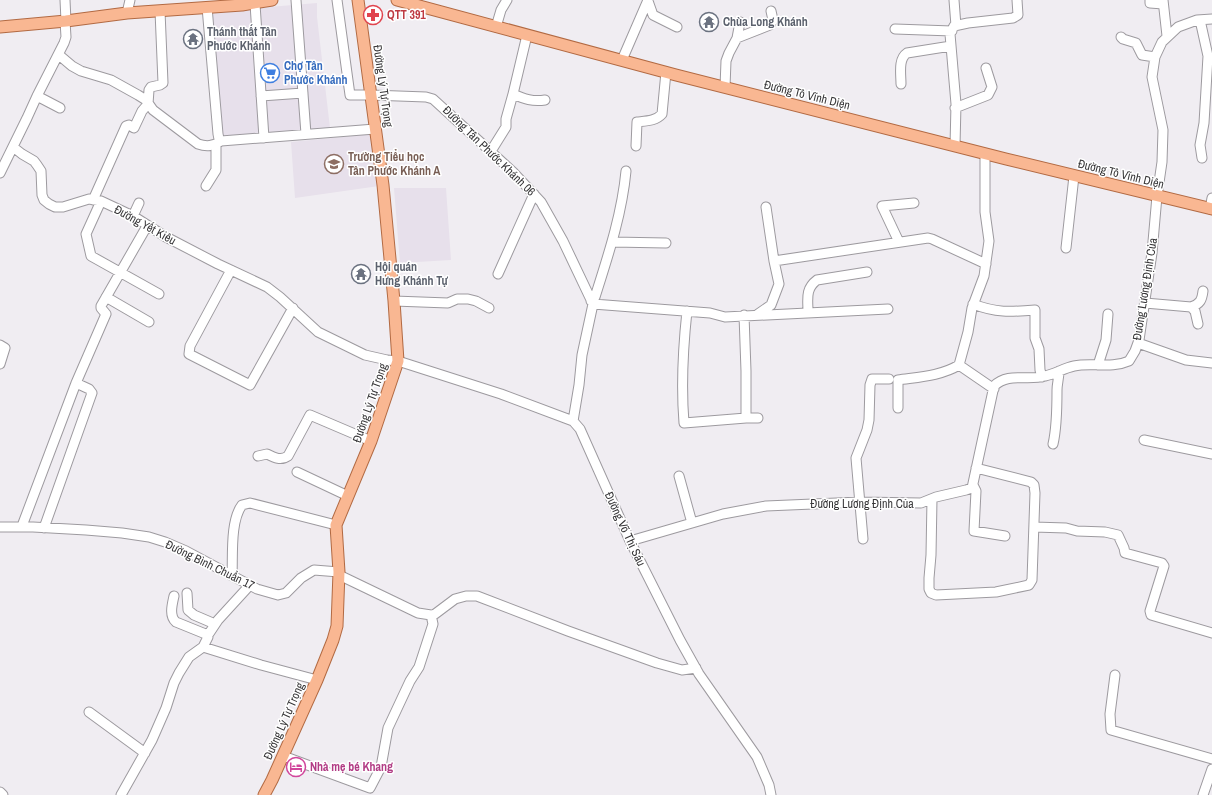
<svg xmlns="http://www.w3.org/2000/svg" width="1212" height="795" font-family="'Archivo Narrow',sans-serif">
	<rect width="100%" height="100%" fill="#f0edf2"/>
	<path fill="#e7e0eb" d="M317,3v14l13,111 -107,11 -12,-127z
		M373,134l6,52 -84,12 -4,-56z
		M394,188h52l5,72 -51,3z"/>
	<g fill="none" stroke-linecap="round" stroke-linejoin="round">
		<g stroke="#9d9a9f" stroke-width="11">
			<path id="minor" d="M65,0l1,21
				M296,0l10,134
				M337,0l13,95h21l55,2 7,2 80,73 28,30 22,39 30,63 -11,51 -3,30 -6,36
				M954,0l2,26
				M1150,0v3l13,1
				M1163,0l4,36
				M648,1l5,14 24,12
				M255,4l9,134
				M207,7l11,127 1,5 2,2 154,-12
				M127,13l3,-13
				M1200,20l8,36 -4,67 -4,22 2,13
				M496,27l5,-17 6,-10
				M895,29l57,2
				M1121,37l2,2 13,4 6,12 13,2
				M737,38l33,-13 3,-5 -2,-9
				M59,55l13,11 9,5 30,9 27,15 8,5 7,10 45,34c9,3 15,2 23,-3
				M622,60l26,-60
				M901,84c0,-10 -3,-25 6,-31l44,-7
				M725,87l1,-26 3,-8 8,-15 3,-16
				M513,94l14,-59
				M37,96l23,12
				M261,96l42,-3
				M955,108l33,-13 4,-8 -6,-19
				M636,146l1,-24c9,-1 19,-1 25,-8l4,-42
				M955,146l1,-42 -6,-70 4,-8 14,-3 45,-5 5,-3 -1,-15
				M13,147l9,7 12,7 3,4 4,6 1,24 2,5 5,4 6,3h8l26,-8 12,2 32,15 33,21 52,27 49,23 13,10 38,35 47,23 22,5 11,1 103,33 72,27 7,8 50,112 50,99 19,34 58,83 12,28 2,10
				M491,151l15,-24v-8l7,-25c11,5 20,8 32,6
				M985,154v58l4,29 -5,35 -12,32 -4,24 -9,33 35,24
				M0,173l27,-55 10,-22 27,-53 2,-6 -1,-16
				M206,186l10,-16v-25
				M93,200l33,-74 3,-1 5,3 8,-17 6,-7 1,-14 2,-3 9,-2 3,-2 -3,-72
				M101,201l-15,33 5,22 68,38
				M1210,209l2,-11
				M133,216l6,-13
				M613,242l53,1
				M899,242l-17,-36 32,-3
				M1066,248l8,-72
				M774,261l154,-23 4,1 54,25
				M231,270l-41,76 -1,8 61,31 43,-77
				M498,274l36,-80
				M106,297l43,25
				M394,301l54,2 9,-4h11l8,2 13,7
				M591,301l4,-4c13,-41 27,-83 31,-126
				M1145,303l46,4c9,-3 11,-7 12,-16
				M593,304l117,9 15,4 163,-8
				M973,304c23,9 37,8 62,6v28l4,11 1,21 2,7
				M1191,307l4,4 3,13
				M687,311c-4,37 -6,75 -3,112l62,-5
				M808,312c0,-13 -3,-23 9,-32l50,-8
				M758,314l13,-9 8,-21 -5,-23 -8,-54
				M744,315l2,56v47h12
				M1138,343l48,17 26,3
				M0,345l5,3 -5,16
				M1098,365l8,-25 2,-26
				M898,408v-28c20,-3 43,-4 61,-15
				M1144,440l68,14
				M1053,444c4,-17 4,-36 4,-54 0,-6 2,-12 2,-19
				M258,456l9,-2c8,4 14,7 21,2l22,-41 61,26
				M297,472l51,24
				M679,476l13,47
				M973,485l3,6 -2,40 31,5
				M932,499l-1,56 -2,23v11l2,4 5,2 60,-3 33,-7 3,-5 3,-87 -1,-8 -3,-3 -55,-14
				M22,526l54,-143 30,-69 -5,-6v-2l46,-80
				M0,527h33l53,3 36,3 27,4 16,5 21,9 71,38 21,6 8,-2 15,-15 13,-8 25,2
				M1034,527l32,1 11,3 28,1 13,3 6,13 1,5 37,10 2,3 -14,45 1,4 61,18
				M44,528l48,-135 -3,-4 -13,-6
				M863,539l-7,-81 11,-28 2,-10 1,-35 2,-6h17
				M630,541l93,-27 43,-8 94,-4 61,1 15,-6 30,-7 6,-2 22,-102c14,-14 34,-5 51,-10 10,-2 19,-8 29,-10 18,-4 37,3 55,-5l6,-10 4,-11 13,-87 5,-57 5,-34 1,-32 -11,-53 3,-20 7,-15 16,-15 19,-7 15,-1
				M339,575l79,38 13,2 4,-1 20,-15 11,-3h11l91,35 89,32 25,7 14,-2
				M232,576c1,-20 -2,-55 10,-71l8,-2 86,22
				M187,593l1,17 6,5 21,9
				M208,635l10,-15 32,-35
				M203,647l58,18 56,15
				M1115,675l-5,39 1,16 101,29
				M89,712l56,41
				M283,756l87,32 11,-21 7,-39 22,-47 9,-14 14,-43 -2,-9
				M0,792l3,3
				M121,795l31,-55 14,-32 8,-25 5,-10 10,-16 14,-10 5,-10v-2l-32,-13c-7,-6 -4,-17 -2,-26
				M1203,795l9,-26"/>
		</g>
		<g stroke="#b26a43" stroke-width="13">
			<path id="major" d="M397,0l279,75 330,84 206,50
				M0,27l66,-6 61,-8 115,-8 30,-5
				M264,795l8,-15 45,-100 16,-40 4,-14 2,-54 -3,-47 35,-84 27,-80 -4,-60 -11,-116 -25,-185"/>
		</g>
		<use href="#minor" stroke="#fff" stroke-width="9"/>
		<use href="#major" stroke="#f9b792" stroke-width="11"/>
	</g>
	<defs>
		<g id="pharmacy-ring" transform="scale(1)"><circle r="9.5" fill="#fff" stroke="#e0444e" stroke-width="1.5"/><path d="M-2-6h4v4h4v4h-4v4h-4v-4h-4v-4h4Z" fill="#e0444e"/></g>
		<g id="temple-ring" transform="scale(1)"><circle r="9.5" fill="#fff" stroke="#6b7280" stroke-width="1.5"/><path d="M0-6L5-2H3V0L6.5 2.5H4V6H1.5V3h-3V6H-4V2.5H-6.5L-3 0V-2H-5Z" fill="#6b7280"/></g>
		<g id="supermarket-ring" transform="scale(1)"><circle r="9.5" fill="#fff" stroke="#3f7fe0" stroke-width="1.5"/><path d="M-6-5.5h2.5l.6 2H6L4.5 2H-2.5L-4.4-4H-6ZM-1.5 3.2a1.3 1.3 0 1 0 .1 0ZM3 3.2a1.3 1.3 0 1 0 .1 0Z" fill="#3f7fe0"/></g>
		<g id="school-ring" transform="scale(1)"><circle r="9.5" fill="#fff" stroke="#8d6e63" stroke-width="1.5"/><path d="M0-5L7-2L0 1L-7-2ZM-4 1L0 2.5L4 1V4Q0 6-4 4Z" fill="#8d6e63"/></g>
		<g id="hotel-ring" transform="scale(1)"><circle r="9.5" fill="#fff" stroke="#d1479c" stroke-width="1.5"/><path d="M-6-4.5h1.5V1H6V5H4.5V3h-9V5H-6ZM-4 0a1.8 1.8 0 1 1 3.6 0ZM.5 0V-2.5h3Q6-2.5 6 0Z" fill="#d1479c"/></g>
	</defs>
	<g fill-rule="evenodd">
		<use href="#pharmacy-ring" x="373" y="15"/>
		<use href="#temple-ring" x="709" y="22"/>
		<use href="#temple-ring" x="193" y="39"/>
		<use href="#supermarket-ring" x="270" y="73"/>
		<use href="#school-ring" x="334" y="164"/>
		<use href="#temple-ring" x="361" y="274"/>
		<use href="#hotel-ring" x="296" y="767"/>
	</g>
	<g text-anchor="middle" dominant-baseline="central" stroke-width="3" stroke-linejoin="round" paint-order="stroke">
		<g font-size="12" font-weight="bold" fill="#be3a42" stroke="#fff" text-anchor="start">
			<text x="387" y="15">QTT 391</text>
		</g>
		<g font-size="12" font-weight="bold" fill="#5b616d" stroke="#fff" text-anchor="start">
			<text x="723" y="22">Chùa Long Khánh</text>
			<text x="207" y="32">Thánh thất Tân<tspan x="207" dy="14">Phước Khánh</tspan></text>
			<text x="375" y="267">Hội quán<tspan x="375" dy="14">Hưng Khánh Tự</tspan></text>
		</g>
		<g font-size="12" font-weight="bold" fill="#366cbe" stroke="#fff" text-anchor="start">
			<text x="284" y="66">Chợ Tân<tspan x="284" dy="14">Phước Khánh</tspan></text>
		</g>
		<g font-size="12" fill="#363537" stroke="#fff">
			<text transform="translate(383 86) rotate(82)">Đường Lý Tự Trọng</text>
			<text transform="translate(807 95) rotate(14)">Đường Tô Vĩnh Diện</text>
			<text transform="translate(489 151) rotate(44)">Đường Tân Phước Khánh 06</text>
			<text transform="translate(1121 174) rotate(14)">Đường Tô Vĩnh Diện</text>
			<text transform="translate(145 225) rotate(29)">Đường Yết Kiêu</text>
			<text transform="translate(1145 289) rotate(-81)">Đường Lương Định Của</text>
			<text transform="translate(370 403) rotate(-71)">Đường Lý Tự Trọng</text>
			<text x="862" y="504">Đường Lương Định Của</text>
			<text transform="translate(625 529) rotate(65)">Đường Võ Thị Sáu</text>
			<text transform="translate(210 565) rotate(26)">Đường Bình Chuẩn 17</text>
			<text transform="translate(284 721) rotate(-66)">Đường Lý Tự Trọng</text>
		</g>
		<g font-size="12" font-weight="bold" fill="#785e54" stroke="#fff" text-anchor="start">
			<text x="348" y="157">Trường Tiểu học<tspan x="348" dy="14">Tân Phước Khánh A</tspan></text>
		</g>
		<g font-size="12" font-weight="bold" fill="#b23c85" stroke="#fff" text-anchor="start">
			<text x="310" y="767">Nhà mẹ bé Khang</text>
		</g>
	</g>
</svg>
